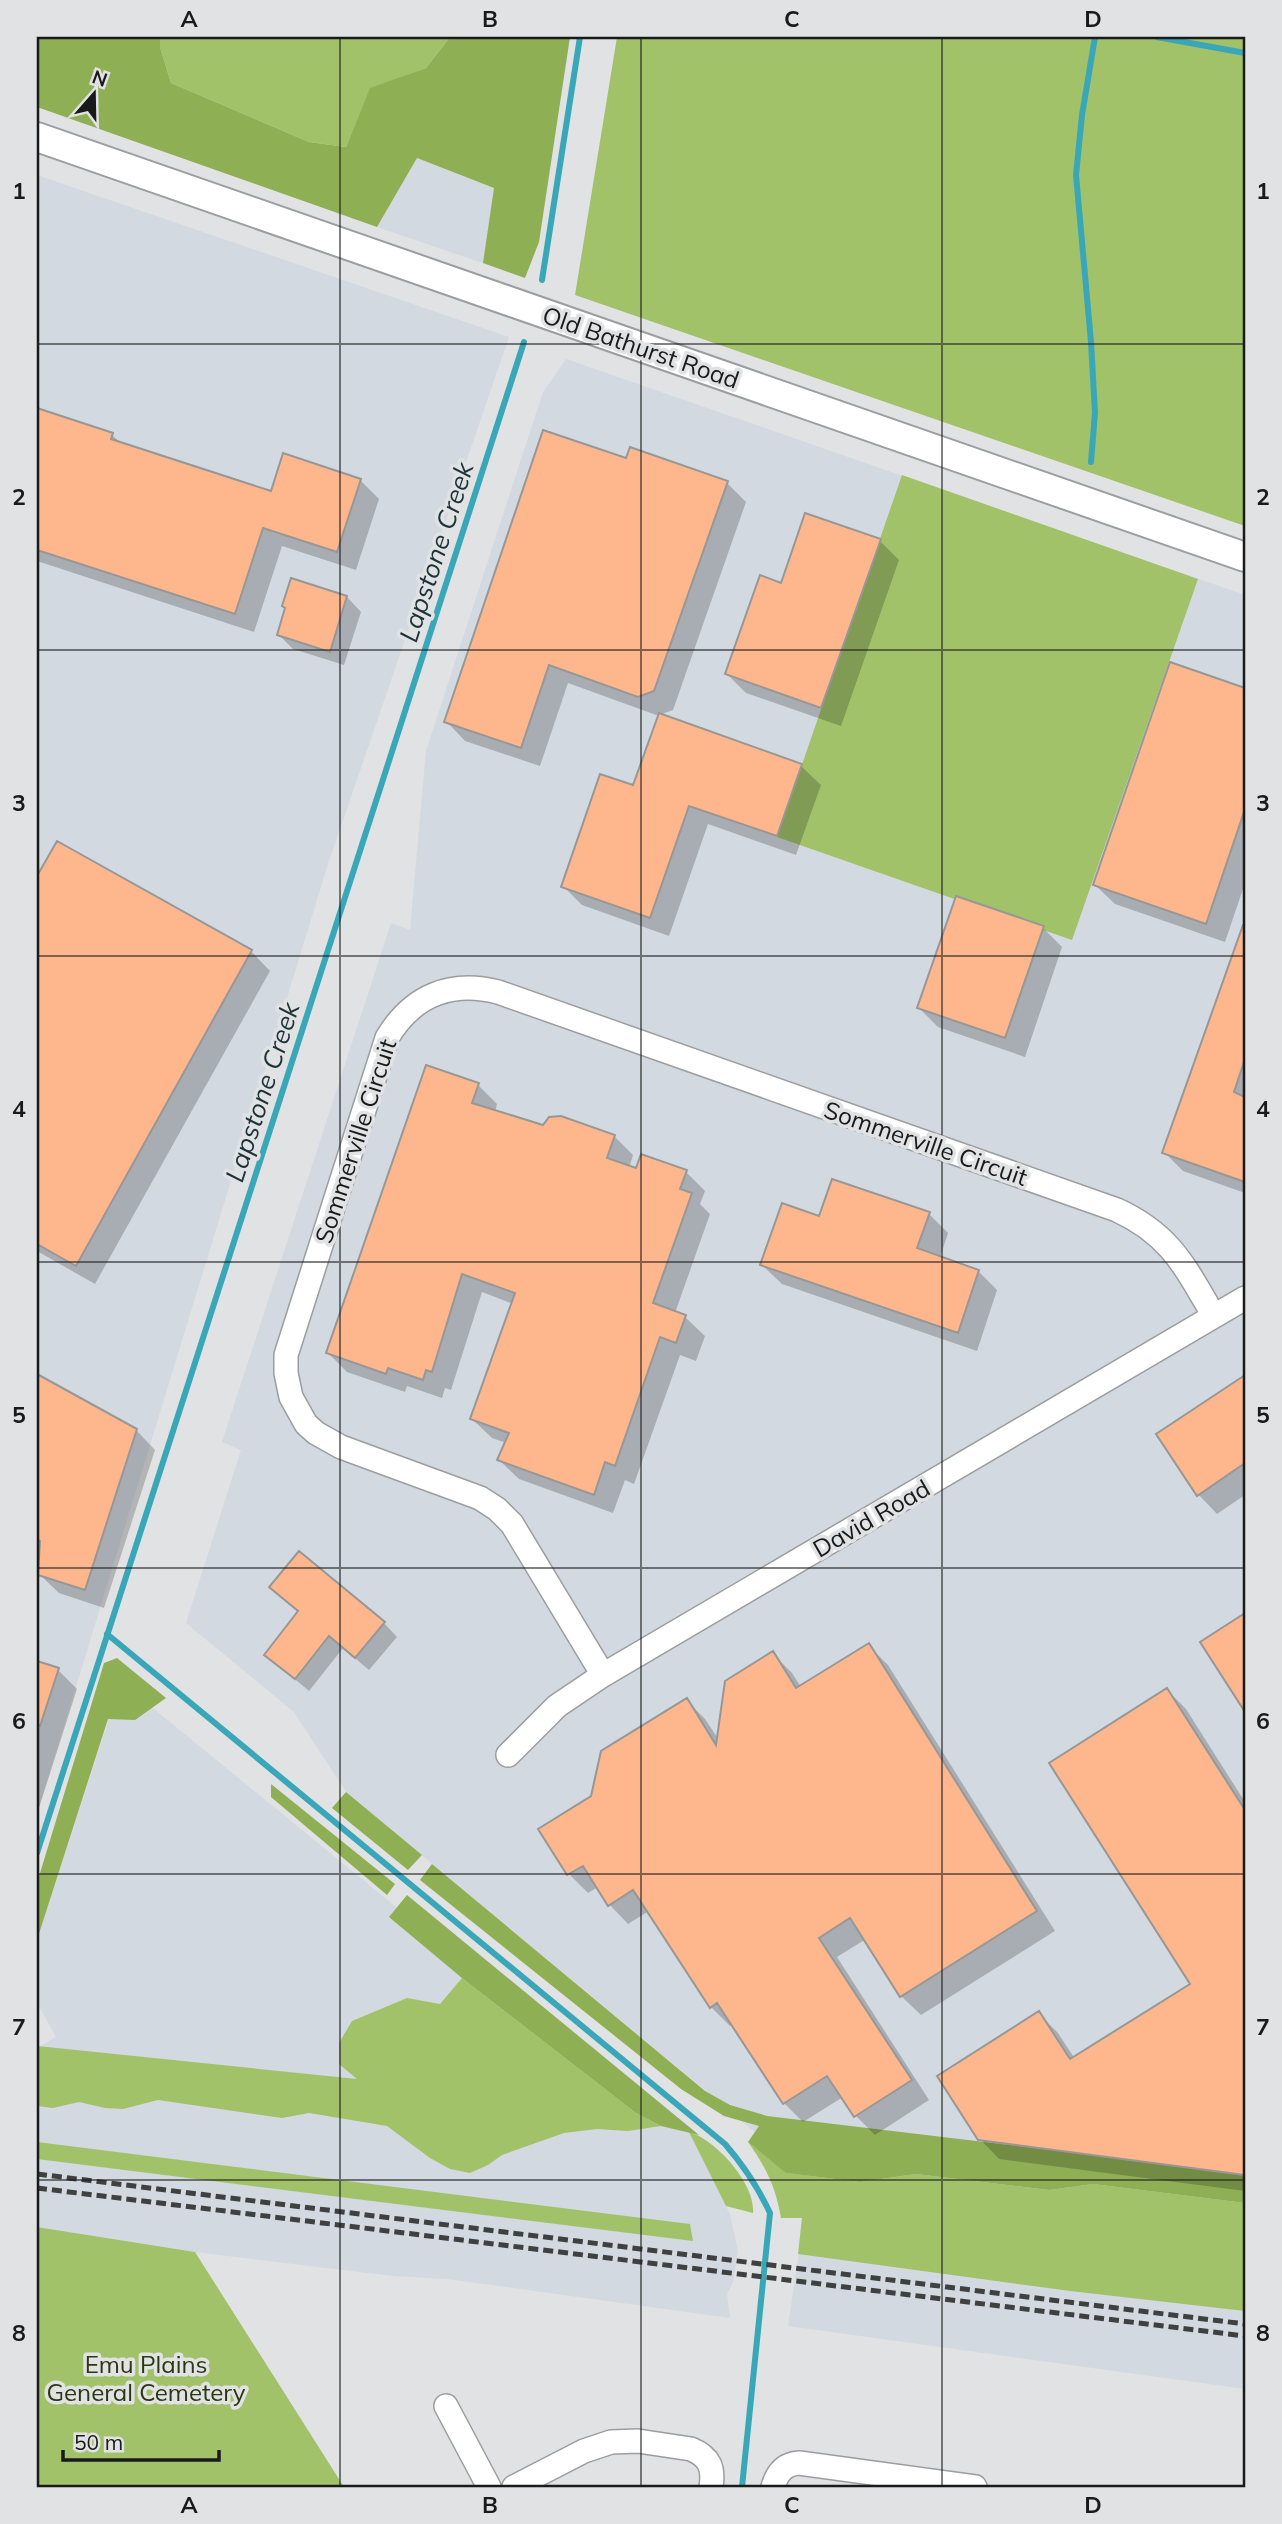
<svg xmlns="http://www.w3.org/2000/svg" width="1282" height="2524" font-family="Mulish,sans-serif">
	<rect width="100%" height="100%" fill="#e1e2e3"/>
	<path fill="#d2d9e0" d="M417,158l78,30 -12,75 -106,-36z
		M37,175l472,162 -181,527 -291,950z
		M566,359l679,236v1794l-457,-63 10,-67 7,-71 -57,-46 20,1 -422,-351 -52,-80 -108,-89 55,-173 -19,-8 169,-519 19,7 16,-179 117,-359z
		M121,1682l544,445 24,5 41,82 8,37 -5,31 -6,12 3,24 -282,-39 -55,-3 -198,-24 -158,-25v-179l19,-11 -19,-34v-63z"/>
	<path fill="#a1c269" d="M160,37h290l-24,31 -56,21 -24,58 -37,-5 -138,-59 -11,-36z
		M617,37h628v489l-670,-231z
		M902,475l296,104 -126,361 -295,-103z
		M462,1978l174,135 25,13 -33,5 -31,-2 -33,4 -62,22 -14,10 -18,8 -20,-4 -20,-11 -43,-32 -78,-13 -27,5 -124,-18 -35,9 -18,-1 -26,-6 -26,6 -16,-2v-60l320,33 -18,-15v-21l13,-22 55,-23 33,6z
		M689,2132c26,7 67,52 64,81l-27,-7z
		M37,2142l653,82 3,17 -656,-82z
		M748,2142l39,31 73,9 56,-8 133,16 44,-6 152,19v108l-175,-20 -272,-37 4,-36h-21c-5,-30 -15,-51 -33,-76z
		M37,2227l158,25 149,235h-307z"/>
	<path fill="#8faf54" d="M37,37h123v10l11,36 138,59 37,5 24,-59 56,-20 24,-31h120l-31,205 -14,36 -42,-15 11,-75 -77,-30 -40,69 -340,-120z
		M117,1658l49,40 -31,22 -27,-1 -71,221v-57l67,-220z
		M271,1784l124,100 -8,11 -116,-98z
		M346,1792l76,63 -14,15 -76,-62z
		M432,1864l273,227 25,14 37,11 478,57v30l-152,-19 -44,6 -133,-16 -56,8 -74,-9 -38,-31 11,-16 -35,-10 -43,-27 -261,-209z
		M407,1895l292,240 -38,-9 -25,-13 -174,-135 -73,-61z"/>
	<path fill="#0003" d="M37,410l75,25 10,9 150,49 88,-13 19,19 -23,71 -74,-24 -28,86 -217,-71z
		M627,461l100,22 19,19 -73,208 -14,5 142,51 20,19 -25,70 -88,-31 -39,112 -87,-31 -19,-19 71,-98 25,-72 -91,-33 -28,83 -75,-25 -19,-20z
		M880,541l19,19 -58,166 -95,-33 -19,-19 55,-89z
		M347,597l14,15 -17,53 -51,-16 -14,-14 8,-26z
		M1171,665l74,25v193l-20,59 -110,-38 -20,-19z
		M57,843l194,108 19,20 -175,313 -58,-33v-371z
		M1245,920v273l-62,-22 -19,-19z
		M1043,928l19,19 -37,110 -87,-30 -19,-19z
		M478,1085l19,19 -2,8 48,15 71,9 19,19 -4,13 57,4 19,19 -5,13 10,10 -35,99 10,4 20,19 -9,25 -16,-6 -46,129 -9,-4 -12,33 -94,-34 -20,-19 7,-17 -14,-5 -20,-19 41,-115 -31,-12 -31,98 -6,-2 -3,10 -35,-12 -2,6 -58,-20 -19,-19z
		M929,1214l19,19 -8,25 38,13 19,19 -20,61 -195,-67 -20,-19 58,-47z
		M37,1375l99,55 19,20 -51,158 -45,-15 -20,-19 2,-26 -4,-3z
		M1245,1378v117l-28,19 -19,-20 -39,-59z
		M299,1612l85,11 13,14 -28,33 -26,-22 -34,43 -43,-36z
		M869,1646l19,19 167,266 -134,84 -20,-19 -35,-57 -29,18 92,143 -54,35 -19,-19 -13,-19 -40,25 -19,-19 -51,-79 -3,2 -19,-19 -62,-96 -21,13 -19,-20 -11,-17 -10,6 -19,-19 -28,-44 52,-33 93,-97 19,19 14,21 54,-86 19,19 9,14z
		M37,1663l21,7 19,19 -40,125z
		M1167,1690l19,19 59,93v389l-246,-32 -19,-20 59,-125 19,19 17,26 117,-75z"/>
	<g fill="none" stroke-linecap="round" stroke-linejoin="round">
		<path stroke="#3aa7b9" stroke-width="6" d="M1157,37l88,16
			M542,280l38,-243
			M1091,462l4,-49 -4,-71 -15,-167 6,-60 13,-78
			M107,1634l618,510c19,22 33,43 45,69l-28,274
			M37,1853l487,-1511"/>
	</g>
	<path fill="#feb78c" stroke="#989796" stroke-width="2" d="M37,408l76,25 -2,6 160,52 12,-38 78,26 -24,73 -74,-24 -28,86 -198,-64z
		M543,430l83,28 4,-11 98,34 -74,210 -16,6 -89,-32 -28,83 -77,-26z
		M805,513l76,26 -60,169 -96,-34 35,-99 21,8z
		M291,578l56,18 -17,56 -53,-17 8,-27 -3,-2z
		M1170,662l75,26v121l-39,115 -113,-39z
		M659,713l143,51 -25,72 -88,-30 -39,112 -89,-31 39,-113 33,11z
		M57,841l195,109 -176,316 -39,-22v-368z
		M956,896l88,30 -39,112 -88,-30z
		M1243,925h2v134l-11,33 11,5v85l-83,-29z
		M426,1065l53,18 -7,20 71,22 6,-8 12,-1 54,19 -8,23 29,10 5,-14 46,16 -7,19 12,4 -39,110 33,12 -10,28 -16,-6 -45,129 -10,-4 -11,33 -97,-35 12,-27 -39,-14 45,-126 -53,-19 -30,98 -6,-2 -3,10 -35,-12 -2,6 -60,-21z
		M832,1179l98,33 -13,36 62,22 -21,63 -198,-68 22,-62 37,13z
		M37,1374l100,55 -52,161 -47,-15 2,-34 -3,-2z
		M1245,1375v88l-48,33 -41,-62z
		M299,1551l86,71 -30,36 -26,-22 -34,43 -31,-24 34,-44 -29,-24z
		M1245,1613v99l-45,-70z
		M869,1643l168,268 -137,86 -50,-79 -31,20 93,142 -58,37 -27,-41 -44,28 -66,-101 -7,5 -77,-118 -25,16 -25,-40 -16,9 -29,-46 53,-33 10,-45 86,-53 29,47 9,-64 48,-30 23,37z
		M37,1661l22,7 -19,58 -3,-1z
		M1167,1688l78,122v365l-267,-35 -41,-64 102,-65 31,48 120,-75 -141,-221z"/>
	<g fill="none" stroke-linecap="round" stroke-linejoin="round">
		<g stroke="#9c9d9e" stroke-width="26">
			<path id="minor" d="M603,1675l-91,-151 -15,-15 -17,-11 -139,-51 -25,-14 -10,-9 -15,-27 -5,-24v-18l101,-317c25,-42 63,-58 111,-46l619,218c54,25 68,57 97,106
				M508,1755l49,-49 46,-31 642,-377
				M446,2406l43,81
				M514,2487l70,-36 27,-9 27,-1 53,8c19,8 23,19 20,38
				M773,2487c4,-14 11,-23 26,-24l176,24"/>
		</g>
		<g stroke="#9c9d9e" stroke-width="32">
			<path id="major" d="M37,137l1208,420"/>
		</g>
		<use href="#minor" stroke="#fff" stroke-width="23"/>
		<use href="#major" stroke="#fff" stroke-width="28"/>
		<path stroke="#3f4040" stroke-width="5" stroke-dasharray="10 5" stroke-linecap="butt" d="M37,2174l1208,150
			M37,2188l1208,148"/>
	</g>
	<path fill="none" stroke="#191a1a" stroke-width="2" stroke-opacity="0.55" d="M340,37v2450M641,37v2450M942,37v2450M37,344h1208M37,650h1208M37,956h1208M37,1262h1208M37,1568h1208M37,1874h1208M37,2180h1208"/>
	<g text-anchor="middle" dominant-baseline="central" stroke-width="7" stroke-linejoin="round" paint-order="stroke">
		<g font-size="24" fill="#191a1a" stroke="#e1e2e3">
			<text transform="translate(641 347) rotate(19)">Old Bathurst Road</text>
			<text transform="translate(355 1141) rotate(-72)">Sommerville Circuit</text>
			<text transform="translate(926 1143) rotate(19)">Sommerville Circuit</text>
			<text transform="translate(871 1518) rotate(-30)">David Road</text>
		</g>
		<g font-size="24" fill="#2b3711" stroke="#e1e2e3">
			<text x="146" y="2364">Emu Plains<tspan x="146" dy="28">General Cemetery</tspan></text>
		</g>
		<g font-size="26" font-style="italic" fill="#1b3338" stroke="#e1e2e3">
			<text transform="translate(436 552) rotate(-72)">Lapstone Creek</text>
			<text transform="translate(262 1092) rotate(-72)">Lapstone Creek</text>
		</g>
	</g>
	<rect width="1282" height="2524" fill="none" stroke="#e1e2e3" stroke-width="77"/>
	<g transform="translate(94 94) rotate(20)" stroke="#e1e2e3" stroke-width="5" paint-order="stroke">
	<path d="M0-5L12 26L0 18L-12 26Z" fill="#191a1a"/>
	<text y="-10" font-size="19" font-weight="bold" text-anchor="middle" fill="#191a1a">N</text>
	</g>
	<path d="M63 2450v10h156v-10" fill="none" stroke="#191a1a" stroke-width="3.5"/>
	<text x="74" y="2450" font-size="21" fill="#191a1a" stroke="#e1e2e3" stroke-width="5" paint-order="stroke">50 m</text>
	<rect x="38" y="38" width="1206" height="2448" fill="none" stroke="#191a1a" stroke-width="2.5"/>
	<g font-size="23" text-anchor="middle" font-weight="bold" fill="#191a1a">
		<text x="189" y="27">A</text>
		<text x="490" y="27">B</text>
		<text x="792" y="27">C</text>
		<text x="1093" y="27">D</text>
		<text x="19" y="199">1</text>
		<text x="1263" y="199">1</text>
		<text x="19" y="505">2</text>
		<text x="1263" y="505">2</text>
		<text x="19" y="811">3</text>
		<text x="1263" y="811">3</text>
		<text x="19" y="1117">4</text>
		<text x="1263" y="1117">4</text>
		<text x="19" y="1423">5</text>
		<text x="1263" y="1423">5</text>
		<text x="19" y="1729">6</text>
		<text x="1263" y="1729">6</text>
		<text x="19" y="2035">7</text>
		<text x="1263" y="2035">7</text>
		<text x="19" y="2341">8</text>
		<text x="1263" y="2341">8</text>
		<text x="189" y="2513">A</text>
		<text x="490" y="2513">B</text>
		<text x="792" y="2513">C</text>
		<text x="1093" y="2513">D</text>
	</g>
</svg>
